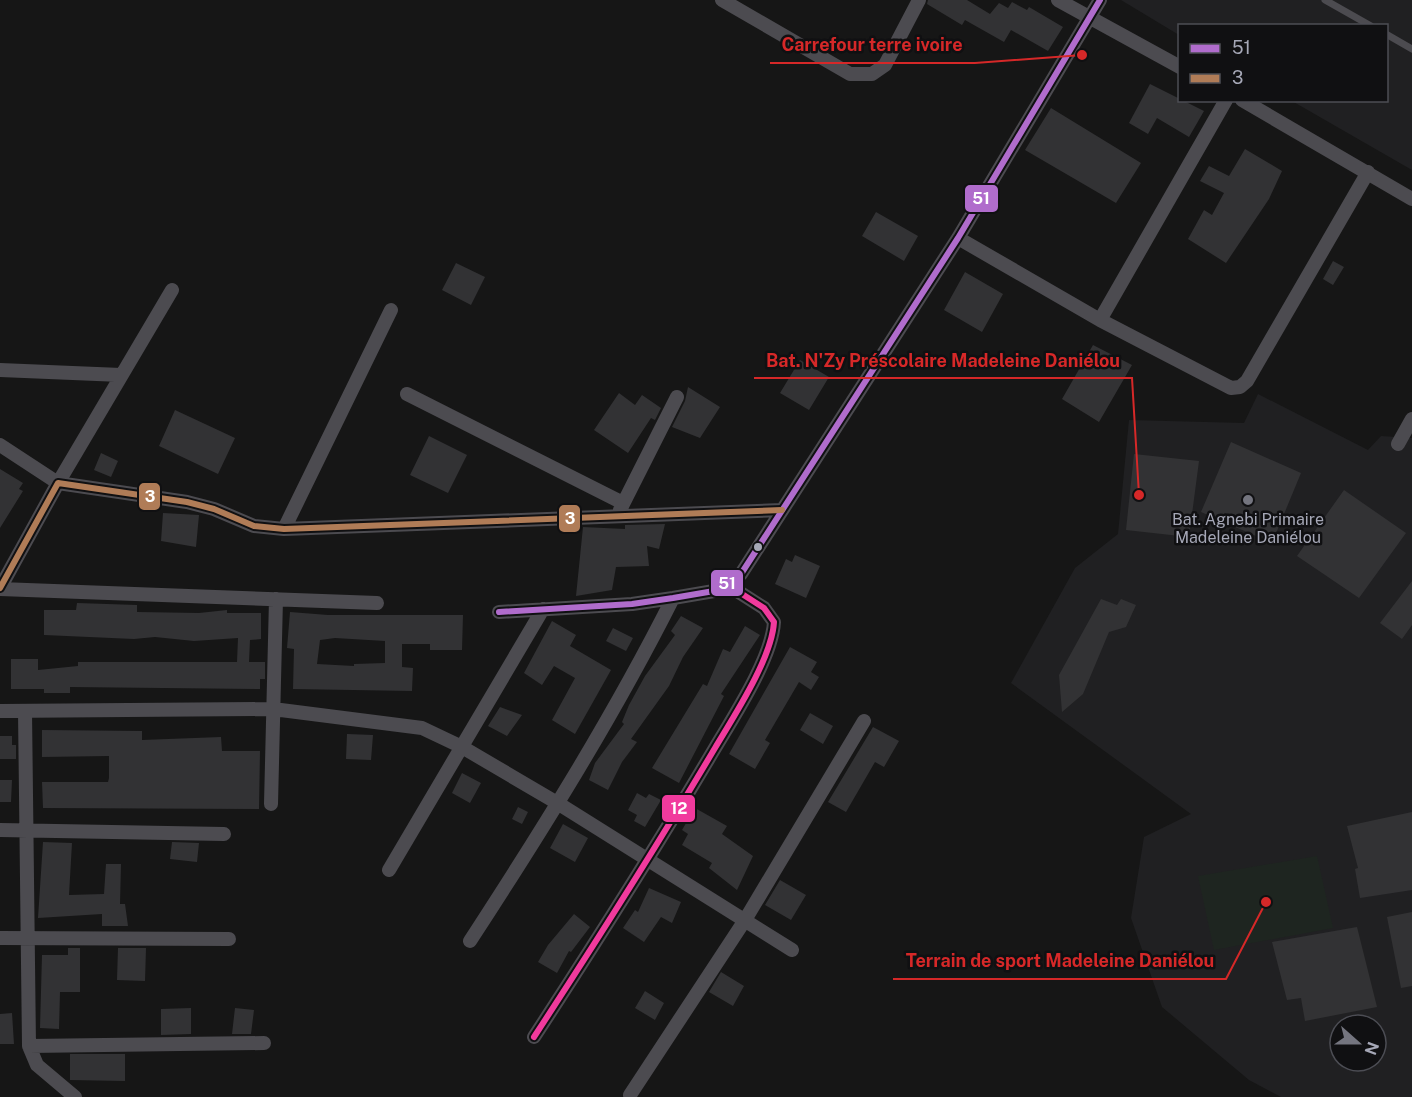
<svg xmlns="http://www.w3.org/2000/svg" width="1412" height="1097" font-family="'Public Sans',sans-serif">
	<rect width="100%" height="100%" fill="#161616"/>
	<path fill="#202022" fill-rule="evenodd" d="M1121,0h291v170l-120,-69 94,-1v-74h-206l-1,9z
		M1258,394l110,56 13,-14 31,2v659h-131l-32,-17 -87,-73 -31,-89 13,-81 47,-23 -180,-131 64,-115 43,-34 11,-114 115,3zM1340,1025h36v36h-36z"/>
	<path fill="#1e2520" d="M1317,856l16,72 -119,22 -16,-74z"/>
	<path fill="#323234" fill-rule="evenodd" d="M928,0h39l23,14 9,-11 9,5 4,-6 15,8 2,-3 34,20 -15,24 -37,-21 -7,12 -39,-22 -3,5 -35,-21z
		M1150,84l54,27 -15,26 -32,-19 -9,16 -19,-11z
		M1051,108l90,55 -25,40 -91,-53z
		M1245,149l37,22 -13,28 -43,64 -38,-24 16,-29 8,5 12,-22 -24,-12 9,-15 20,10z
		M876,212l42,24 -14,25 -42,-25z
		M1333,261l11,6 -11,18 -10,-6z
		M456,263l29,14 -14,28 -29,-15z
		M965,272l38,22 -21,38 -38,-22z
		M1093,345l39,20 -33,57 -37,-23z
		M800,360l29,17 -20,33 -29,-17z
		M688,387l32,20 -20,31 -28,-11 13,-26z
		M619,393l16,12 7,-10 19,13 -6,12 -4,-2 -23,35 -34,-23z
		M175,410l60,28 -17,36 -59,-28z
		M429,436l38,19 -19,38 -38,-18z
		M1231,442l70,31 -29,70 -71,-31z
		M101,453l17,8 -7,16 -17,-7z
		M1134,454l65,7 -10,76 -63,-7z
		M0,469l23,14 -4,6 4,2 -23,37z
		M1344,490l62,43 -47,65 -62,-42z
		M163,513l36,2 -3,32 -35,-6z
		M665,524l-6,25 -12,-3 2,20 -33,1 -4,23 -36,6 7,-69 42,2v-4z
		M795,555l25,11 -14,32 -31,-14 11,-25 6,3z
		M1412,581v44l-10,14 -22,-16z
		M1101,599l16,6 4,-6 15,6 -10,22 -17,5 -26,62 -21,18 -3,-37z
		M77,603l60,2v7l62,1 28,-3v3h34v26l-11,1 -1,22h16v17h-5v10l-190,-2v6h-26v-4h-33v-30h27v11l40,-4v-4h159l1,-24 -44,3 -39,-4 -21,2 -90,-4v-25h32z
		M290,612l38,3h135l-1,35h-32v-6h-28v23l11,1 -1,23 -119,-2 1,-40 -7,-1zM335,638l50,3v22l-31,1v2l-37,-2 3,-24z
		M681,616l22,12 -20,29 -14,29 -38,53 6,3 -15,20 -14,28 -19,-10 6,-17 29,-39 -2,-2 7,-17 16,-29 30,-41 -4,-4z
		M552,621l24,14 -6,11 41,24 -36,64 -23,-14 23,-42 -21,-12 -12,19 -18,-12z
		M745,626l15,9 -39,59 3,2 -45,87 -27,-15 51,-84 4,2 16,-37 7,3z
		M613,628l20,10 -7,13 -20,-10z
		M790,647l27,15 -6,10 8,5 -8,13 -12,-8 -34,58 5,3 -15,26 -26,-15z
		M500,707l22,8 -15,21 -19,-10z
		M810,713l23,13 -10,18 -23,-14z
		M873,727l26,14 -15,26 -9,-5 -29,50 -18,-10z
		M42,730l100,1v9l79,-3 1,14h38l-1,58 -216,-1 -1,-26h66l1,-4v-22l-67,1z
		M347,734l26,1 -2,25 -25,-1z
		M0,736h12v9h4v14h-16z
		M462,773l19,10 -11,20 -18,-10z
		M0,780h12l-1,22h-11z
		M637,793l9,5 3,-4 12,6 -16,27 -11,-6 3,-6 -9,-5z
		M518,807l10,5 -6,12 -10,-5z
		M695,808l32,18 -5,8 31,22 -16,34 -28,-22 3,-5 -30,-18 6,-11 -6,-4z
		M1412,812v78l-52,8 -5,-29 3,-1 -11,-42z
		M563,824l25,14 -13,24 -25,-14z
		M43,842l29,1 -3,52 35,-1 2,-30h15l-1,40h5l3,22h-26v-12l-64,4z
		M172,842l27,1 -2,19 -27,-3z
		M780,880l26,15 -15,25 -26,-15z
		M649,888l32,14 -9,21 -11,-6 -17,25 -21,-14 12,-18 3,2z
		M1412,912v74l-11,2 -14,-71z
		M574,914l16,13 -19,25 -2,-1 -12,22 -19,-11 10,-17z
		M1357,927l20,80 -72,14 -4,-23 -14,2 -15,-58z
		M68,948h12v44h-20l-1,37 -19,-1 2,-73h26z
		M118,948h28l-1,33 -28,-1z
		M721,972l23,14 -11,20 -24,-14z
		M645,991l19,12 -9,17 -20,-12z
		M191,1008v26l-30,1v-26z
		M235,1008l19,2 -3,24h-19z
		M12,1013l2,31h-14v-30z
		M70,1054h55v27l-55,-1z"/>
	<g fill="none" stroke-linecap="round" stroke-linejoin="round">
		<path stroke="#4c4b50" stroke-width="7" d="M1325,0l46,26
			M1386,34l26,15"/>
		<path stroke="#4c4b50" stroke-width="14" d="M722,0l128,74h22l13,-9 34,-65
			M1058,0l122,67
			M1242,100l170,99
			M958,238l142,82 131,68 9,-1 7,-6 121,-209
			M1100,320l126,-220
			M0,370l121,5
			M407,394l216,109
			M1398,444l14,-25
			M0,445l58,38 114,-193
			M620,510l57,-113
			M284,529l107,-219
			M0,588l58,-105 129,19 27,7 40,17 30,3 498,-19
			M0,589l377,14
			M499,612l133,-8 41,-6 41,-7 27,-17 217,-336 142,-238
			M0,711l273,-2 149,19 40,19 97,57 233,146
			M25,711l4,335 8,19 38,32
			M271,804l5,-205
			M0,830l224,4
			M389,870l154,-261
			M0,938l229,1
			M470,941c73,-112 143,-224 203,-343
			M534,1037c62,-95 123,-191 181,-289 19,-32 57,-90 59,-126l-10,-14 -36,-23
			M29,1046l235,-3
			M630,1095l115,-175 119,-199"/>
		<g stroke="#101012" stroke-width="10">
			<path id="bus-1" d="M499,612l133,-8 41,-6 41,-7 27,-17 217,-336 142,-238"/>
		</g>
		<g stroke="#101012" stroke-width="10">
			<path id="bus-2" d="M0,588l58,-105 129,19 27,7 40,17 30,3 498,-19"/>
		</g>
		<g stroke="#101012" stroke-width="10">
			<path id="bus-3" d="M534,1037c62,-95 123,-191 181,-289 19,-32 57,-90 59,-126l-10,-14 -36,-23"/>
		</g>
		<use href="#bus-1" stroke="#b06ccc" stroke-width="6"/>
		<use href="#bus-2" stroke="#b07c57" stroke-width="6"/>
		<use href="#bus-3" stroke="#f13a9d" stroke-width="6"/>
	</g>
	<circle fill="#74757f" stroke="#101012" stroke-width="2" cx="1248" cy="500" r="6"/>
	<circle fill="#a6a8b7" stroke="#101012" stroke-width="2" cx="758" cy="547" r="5"/>
	<g text-anchor="middle" dominant-baseline="central" stroke-width="5" stroke-linejoin="round" paint-order="stroke">
		<g font-size="16" fill="#a6a8b7" stroke="#101012">
			<text x="1248" y="519">Bat. Agnebi Primaire<tspan x="1248" dy="18">Madeleine Daniélou</tspan></text>
		</g>
	</g>
	<path fill="none" stroke="#d62828" stroke-width="2" d="M1082 55L975 63H770M1139 495L1132 378H754M1266 902L1226 979H893"/>
	<g fill="#d62828" stroke="#101012" stroke-width="2">
		<circle cx="1082" cy="55" r="6"/>
		<circle cx="1139" cy="495" r="6"/>
		<circle cx="1266" cy="902" r="6"/>
	</g>
	<g font-size="18" text-anchor="middle" font-weight="bold" fill="#d62828" stroke="#101012" stroke-width="5" stroke-linejoin="round" paint-order="stroke">
		<text x="872" y="51">Carrefour terre ivoire</text>
		<text x="943" y="367">Bat. N'Zy Préscolaire Madeleine Daniélou</text>
		<text x="1060" y="967">Terrain de sport Madeleine Daniélou</text>
	</g>
	<g stroke="#101012" stroke-width="2">
		<rect x="964" y="184" width="35" height="29" rx="6" fill="#b06ccc"/>
		<rect x="138" y="482" width="23" height="29" rx="6" fill="#b07c57"/>
		<rect x="558" y="504" width="23" height="29" rx="6" fill="#b07c57"/>
		<rect x="710" y="569" width="34" height="28" rx="6" fill="#b06ccc"/>
		<rect x="661" y="794" width="35" height="29" rx="6" fill="#f13a9d"/>
	</g>
	<g font-size="16" text-anchor="middle" font-weight="bold" fill="#fff">
		<text x="981" y="204">51</text>
		<text x="150" y="502">3</text>
		<text x="570" y="524">3</text>
		<text x="727" y="589">51</text>
		<text x="679" y="814">12</text>
	</g>
	<rect x="1178" y="24" width="210" height="78" fill="#101012" stroke="#4c4d54" stroke-width="1.5"/>
	<rect x="1190" y="44" width="30" height="9" fill="#b06ccc" stroke="#4c4d54" stroke-width="1.5"/>
	<text x="1232" y="54" font-size="18" fill="#a6a8b7">51</text>
	<rect x="1190" y="74" width="30" height="9" fill="#b07c57" stroke="#4c4d54" stroke-width="1.5"/>
	<text x="1232" y="84" font-size="18" fill="#a6a8b7">3</text>
	<g transform="translate(1358 1043) rotate(111)"><circle r="28" fill="#101012" stroke="#4c4d54" stroke-width="1.5"/>
	<path d="M0-4.5L10 22L0 15L-10 22Z" fill="#74757f"/>
	<text y="-9" font-size="16" font-weight="bold" text-anchor="middle" fill="#a6a8b7">N</text>
	</g>
</svg>
